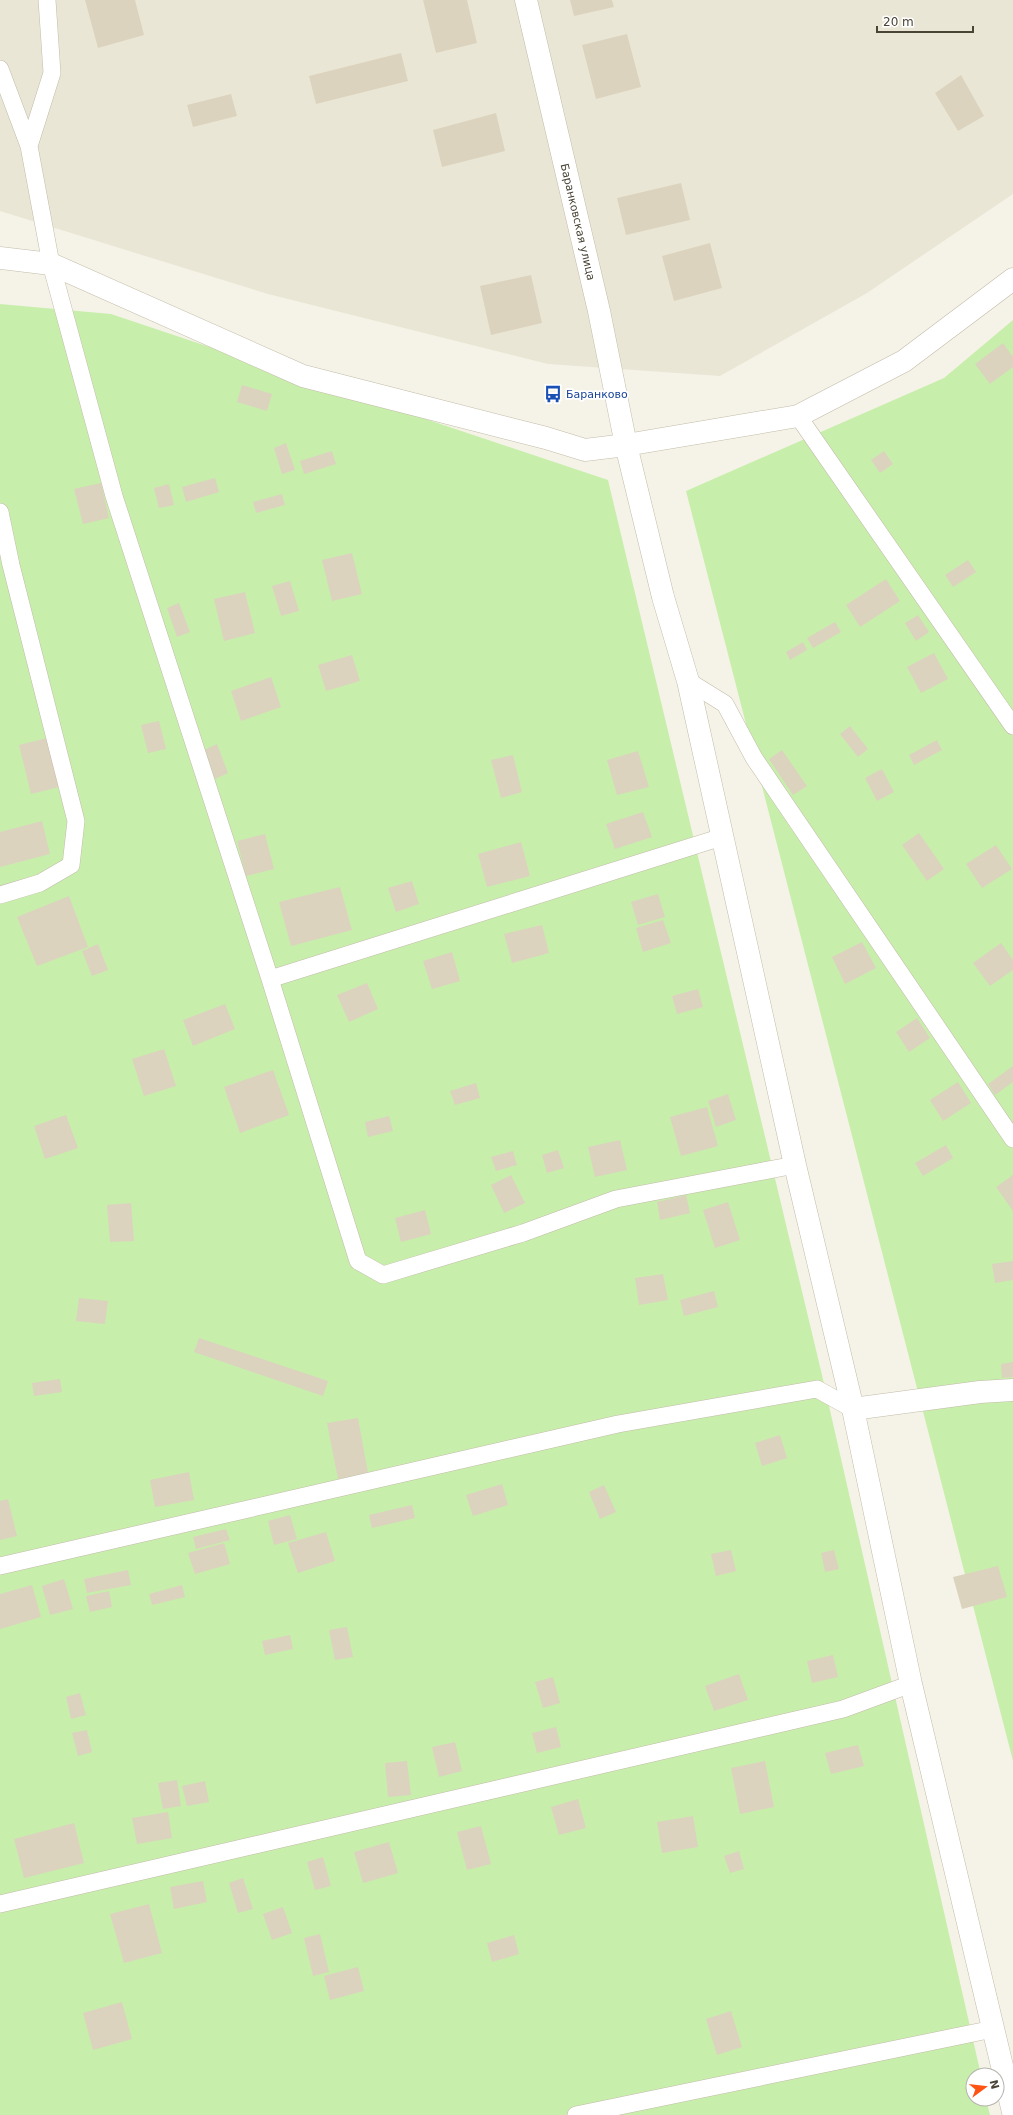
<svg xmlns="http://www.w3.org/2000/svg" width="1013" height="2115" font-family="'DejaVu Sans',sans-serif">
	<rect width="100%" height="100%" fill="#f5f3e7"/>
	<path fill="#eae6d5" d="M0,0h1013v194l-146,99 -147,83 -172,-12 -280,-70 -268,-83z"/>
	<path fill="#c8eeac" d="M0,304l111,10 497,166 214,895 159,700h-8v24h13l4,16h-990z
		M1013,320v1441l-327,-1270 258,-113z"/>
	<path fill="#dbd3be" d="M85,0h50l9,35 -46,13z
		M423,0h44l10,43 -41,10z
		M570,0h42l2,7 -40,9z
		M627,34l14,53 -45,12 -14,-54z
		M401,53l7,28 -92,23 -7,-28z
		M961,75l23,41 -26,15 -23,-38z
		M231,94l6,22 -44,11 -6,-22z
		M496,113l9,38 -63,16 -9,-37z
		M681,183l9,37 -64,15 -9,-37z
		M710,243l12,45 -48,13 -12,-45z
		M531,275l11,48 -51,12 -11,-49z
		M1003,343l10,14v10l-23,17 -15,-20z
		M242,385l30,9 -5,17 -30,-9z
		M286,443l9,27 -13,4 -8,-26z
		M332,451l4,13 -32,10 -4,-13z
		M884,451l9,13 -13,9 -9,-13z
		M215,478l4,14 -33,10 -4,-15z
		M101,483l8,35 -26,6 -9,-35z
		M169,484l5,21 -15,3 -5,-20z
		M282,494l3,11 -29,8 -3,-11z
		M352,553l10,41 -30,7 -10,-41z
		M968,560l8,12 -23,15 -8,-12z
		M886,579l14,22 -40,26 -14,-22z
		M290,581l9,30 -18,5 -9,-30z
		M245,592l10,41 -31,8 -10,-42z
		M179,603l11,29 -13,5 -10,-29z
		M918,615l11,17 -13,9 -11,-18z
		M835,622l6,10 -28,16 -6,-10z
		M803,642l4,8 -17,10 -4,-8z
		M934,653l14,26 -27,14 -14,-26z
		M352,655l8,26 -34,10 -8,-26z
		M271,677l10,30 -40,14 -10,-30z
		M159,721l7,28 -18,4 -7,-28z
		M850,726l18,23 -10,8 -18,-23z
		M47,738l12,49 -28,7 -12,-49z
		M937,740l5,10 -28,15 -5,-10z
		M217,744l11,29 -13,6 -11,-29z
		M782,750l25,36 -14,9 -24,-36z
		M638,751l11,36 -32,8 -10,-35z
		M513,755l9,37 -21,6 -10,-38z
		M882,769l12,23 -17,9 -12,-23z
		M643,812l9,25 -37,12 -9,-25z
		M42,821l8,33 -50,13v-35z
		M919,833l25,36 -17,12 -25,-36z
		M265,834l9,35 -28,7 -9,-35z
		M521,842l9,34 -43,11 -9,-33z
		M996,845l16,24 -30,19 -16,-24z
		M412,881l7,23 -23,8 -8,-24z
		M340,887l12,43 -61,16 -12,-44z
		M658,894l7,23 -27,8 -7,-23z
		M69,896l19,51 -51,19 -20,-49z
		M663,920l8,23 -28,9 -7,-24z
		M542,925l7,28 -37,10 -8,-29z
		M862,942l14,26 -31,16 -13,-27z
		M1001,943l12,17v10l-23,16 -17,-23z
		M98,944l10,26 -16,6 -10,-25z
		M452,952l8,29 -28,8 -9,-28z
		M367,983l11,26 -29,13 -12,-27z
		M698,989l5,18 -26,7 -5,-18z
		M225,1004l10,25 -42,17 -10,-26z
		M917,1018l13,20 -21,14 -13,-20z
		M164,1049l12,37 -32,10 -12,-37z
		M1013,1066v16l-18,13 -7,-11z
		M273,1070l16,45 -49,18 -16,-46z
		M958,1082l13,21 -28,18 -13,-21z
		M476,1083l4,15 -25,7 -5,-14z
		M728,1094l8,26 -20,7 -8,-26z
		M707,1107l11,39 -37,10 -11,-39z
		M66,1115l12,33 -33,11 -11,-33z
		M389,1116l4,15 -25,6 -3,-15z
		M620,1140l7,30 -32,7 -7,-30z
		M946,1145l7,13 -30,18 -8,-13z
		M558,1150l6,18 -17,5 -5,-18z
		M513,1151l4,14 -21,6 -5,-14z
		M511,1175l14,28 -21,10 -13,-28z
		M1013,1175v36l-17,-24z
		M686,1195l4,18 -30,7 -3,-18z
		M728,1202l12,38 -25,8 -12,-38z
		M131,1203l3,38 -24,1 -3,-37z
		M425,1210l6,24 -30,8 -6,-24z
		M1013,1261v19l-18,3 -3,-19z
		M663,1274l5,26 -29,5 -4,-27z
		M714,1291l4,16 -34,9 -4,-16z
		M79,1298l29,3 -3,23 -29,-3z
		M199,1338l129,43 -5,15 -129,-44z
		M1013,1362v15l-11,1 -1,-14z
		M60,1379l2,13 -28,4 -2,-13z
		M358,1418l10,55 -30,6 -11,-56z
		M780,1435l7,23 -25,8 -7,-23z
		M189,1472l5,28 -39,7 -5,-27z
		M502,1484l6,21 -35,11 -7,-21z
		M604,1485l12,27 -16,7 -11,-27z
		M8,1499l9,37 -17,4v-39z
		M412,1505l3,13 -43,10 -3,-13z
		M290,1515l7,24 -23,6 -6,-24z
		M226,1529l4,11 -34,9 -3,-12z
		M326,1532l9,29 -37,12 -10,-30z
		M224,1543l6,21 -35,10 -7,-21z
		M731,1550l5,21 -20,5 -5,-22z
		M834,1550l5,19 -14,3 -4,-19z
		M998,1566l9,31 -45,12 -9,-32z
		M128,1570l3,15 -44,8 -3,-14z
		M64,1579l9,30 -23,6 -8,-29z
		M32,1585l9,32 -41,12v-35z
		M182,1585l3,12 -33,8 -3,-11z
		M109,1591l3,16 -22,5 -4,-16z
		M347,1627l6,30 -18,3 -6,-30z
		M290,1635l3,14 -28,6 -3,-14z
		M833,1655l5,22 -26,6 -5,-22z
		M739,1674l9,26 -34,11 -9,-25z
		M553,1677l7,26 -17,5 -8,-26z
		M80,1693l6,22 -15,4 -5,-22z
		M556,1727l5,20 -24,6 -5,-20z
		M87,1730l5,22 -14,4 -6,-23z
		M455,1742l7,29 -23,6 -7,-30z
		M858,1745l6,21 -33,8 -6,-21z
		M407,1761l4,34 -23,2 -3,-34z
		M765,1761l9,46 -34,7 -9,-46z
		M177,1780l4,26 -18,3 -5,-26z
		M205,1781l4,21 -22,4 -5,-20z
		M578,1799l8,29 -27,7 -8,-28z
		M168,1812l4,26 -35,6 -5,-26z
		M693,1816l5,31 -36,6 -5,-31z
		M74,1823l10,40 -60,15 -10,-39z
		M481,1826l10,38 -24,6 -10,-38z
		M389,1842l9,31 -35,10 -9,-31z
		M739,1851l5,18 -14,4 -6,-17z
		M323,1857l8,29 -16,4 -8,-28z
		M243,1878l10,31 -15,4 -9,-30z
		M203,1881l4,21 -33,7 -4,-22z
		M149,1904l13,49 -38,10 -14,-49z
		M283,1907l9,26 -20,7 -9,-26z
		M320,1934l9,38 -16,4 -9,-38z
		M514,1935l5,19 -27,8 -5,-19z
		M358,1967l6,24 -34,9 -6,-24z
		M122,2002l10,37 -39,11 -10,-37z
		M731,2011l11,36 -25,8 -11,-36z"/>
	<g fill="none" stroke-linecap="round" stroke-linejoin="round">
		<g stroke="#c2bca9" stroke-width="18">
			<path id="lane" d="M0,69l29,77 22,118 63,232 156,483 88,282 25,14 140,-42 93,-34 179,-34
				M29,146l23,-73 -5,-73
				M798,416l215,310
				M0,512l11,53 65,256 -5,44 -31,18 -40,12
				M688,681l37,23 29,54 259,381
				M270,979l452,-142
				M0,1566l618,-142 199,-35 36,20
				M0,1904l843,-195 68,-25
				M576,2115l417,-86"/>
		</g>
		<g stroke="#c2bca9" stroke-width="23">
			<g id="street">
				<path id="s1" d="M526,0l73,311 27,134 172,-29 106,-55 109,-82"/>
				<path d="M0,258l51,6 252,112 243,62 39,12 41,-5 37,152 25,84 107,484 58,244 58,275 102,428"/>
				<path d="M853,1409l127,-17 33,-2"/>
			</g>
		</g>
		<use href="#lane" stroke="#fff" stroke-width="17"/>
		<use href="#street" stroke="#fff" stroke-width="22"/>
	</g>
	<defs>
		<g id="bus-bare" transform="scale(1.38)"><path d="M-5-6H5V4H4V6H2V4H-2V6H-4V4H-5ZM-3.5-4V0h7V-4ZM-3.5 1.2v1.5H-2V1.2ZM2 1.2v1.5H3.5V1.2Z" fill="#1a4fb4" stroke="#fff" stroke-width="2.5" paint-order="stroke"/></g>
	</defs>
	<g fill-rule="evenodd">
		<use href="#bus-bare" x="553" y="394"/>
	</g>
	<g text-anchor="middle" dominant-baseline="central" stroke-width="3.5" stroke-linejoin="round" paint-order="stroke">
		<g font-size="11" fill="#494435" stroke="#fff">
			<text stroke="none"><textPath href="#s1" startOffset="228">Баранковская улица</textPath></text>
		</g>
		<g font-size="11" fill="#164399" stroke="#fff" text-anchor="start">
			<text x="566" y="394">Баранково</text>
		</g>
	</g>
	<g transform="translate(985 2087) rotate(75)"><circle r="19" fill="#ffffff" stroke="#b6b4ae"/>
	<path d="M0-3L7 15L0 10L-7 15Z" fill="#ff5314"/>
	<text y="-6" font-size="11" font-weight="bold" text-anchor="middle" fill="#494435">N</text>
	</g>
	<path d="M877 26v6h96v-6" fill="none" stroke="#494435" stroke-width="2"/>
	<text x="883" y="26" font-size="12" fill="#494435" stroke="#ffffff" stroke-width="3" paint-order="stroke">20 m</text>
</svg>
